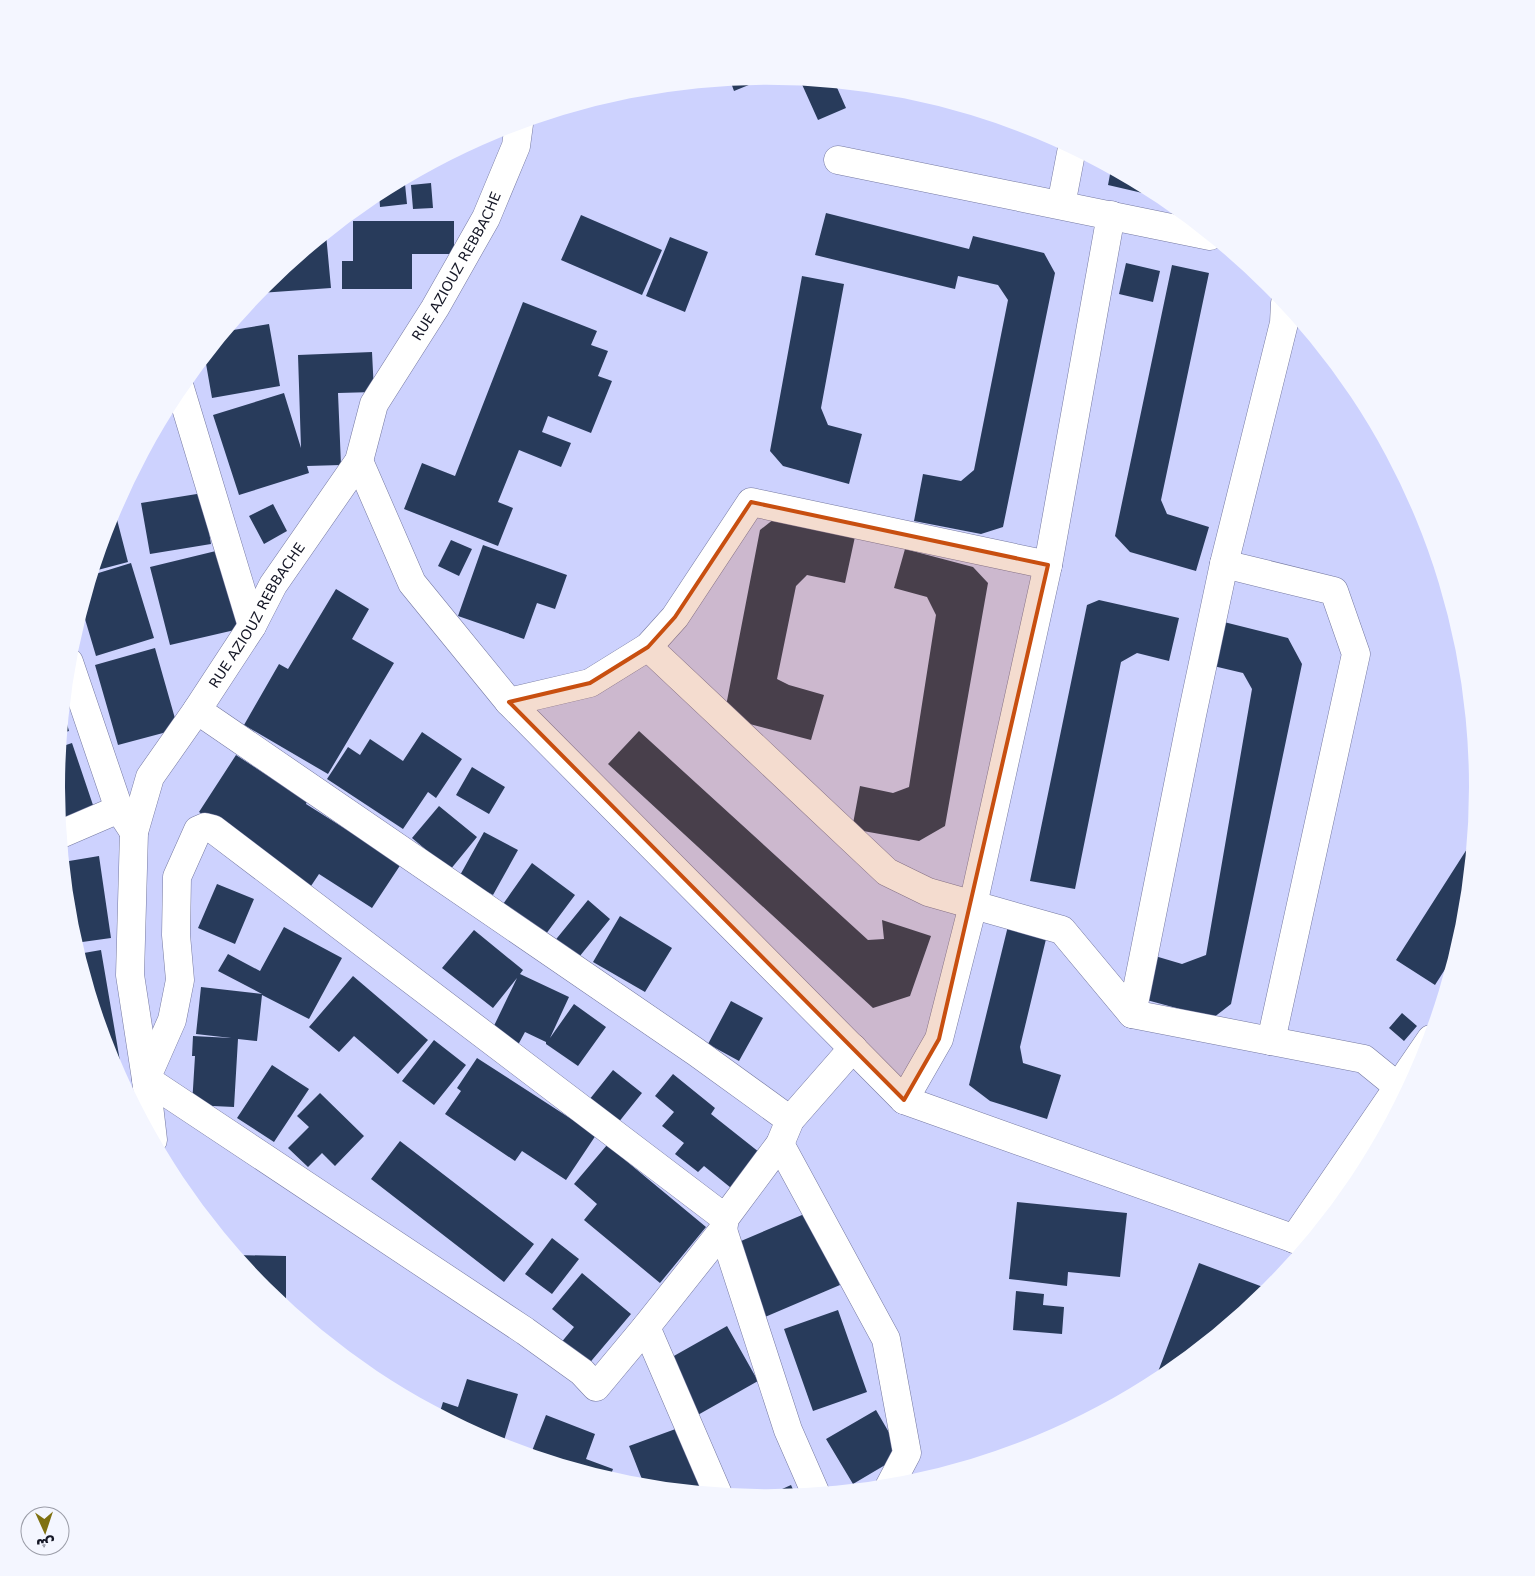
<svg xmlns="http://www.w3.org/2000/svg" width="1535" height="1576" font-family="'DejaVu Sans','Noto Naskh Arabic',sans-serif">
	<rect width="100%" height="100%" fill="#cdd2fe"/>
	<path fill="#283b5b" d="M768,77l-34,14 -4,-11z
		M800,80l35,3 11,25 -28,12z
		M1111,169l52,28 1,1 -56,-13z
		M431,183l2,25 -20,1 -2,-24z
		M405,184l2,20 -27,3 -1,-14 14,-7z
		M826,213l143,36 4,-13 71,17 11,20 -52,254 -22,7 -67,-13 9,-47 38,7 13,-11 34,-170 -10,-15 -40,-9 -3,13 -140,-34z
		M581,215l81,35 -20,45 -81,-35z
		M353,221h101v33h-42v35h-70v-28h11z
		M326,234l5,54 -71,5v-2l5,-6z
		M670,237l38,15 -23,60 -39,-16z
		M1126,263l34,8 -7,31 -34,-8z
		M1172,265l37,8 -48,227 6,14 42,13 -13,44 -66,-19 -15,-16z
		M802,276l42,8 -23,124 7,17 34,9 -13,50 -66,-18 -13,-15z
		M523,302l74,29 -6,14 17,6 -10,25 14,5 -21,52 -43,-17 -6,16 29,11 -10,24 -42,-17 -21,52 15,6 -15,38 -94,-37 18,-46 33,13z
		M247,306l1,8h-7l4,-5z
		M269,324l11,62 -68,12 -7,-40 22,-27z
		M372,352l2,40 -36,1 3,72 -34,1 2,7 -70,22 -26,-80 71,-22 17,55 -3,-93z
		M203,493l8,51 -61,10 -9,-51z
		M273,504l14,27 -23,13 -15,-28z
		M114,508l14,54 -34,9 17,-55z
		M779,515l77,17 -11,51 -38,-8 -11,11 -19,93 12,6 35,10 -13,45 -69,-18 -16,-16 34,-176z
		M451,540l21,9 -13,27 -21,-10z
		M483,545l84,30 -12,34 -18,-6 -13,36 -66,-23z
		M905,549l68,18 15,16 -43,243 -26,15 -67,-12 8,-43 33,7 16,-6 27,-172 -9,-18 -33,-9z
		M220,550l19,79 -69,16 -20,-78z
		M131,563l23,75 -58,18 -14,-47 10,-34z
		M336,589l33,20 -17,30 42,24 -66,111 -84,-49 35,-61 9,5z
		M1099,600l80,18 -10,43 -32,-8 -16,9 -46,227 -45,-8 57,-276z
		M1216,620l72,18 14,26 -71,340 -18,14 -70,-19 12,-43 27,8 24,-9 46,-266 -9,-16 -38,-9z
		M155,648l23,81 -60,16 -23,-80z
		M64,713l5,18 -7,2z
		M639,731l229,209 16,-1 -2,-19 49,16 -21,60 -37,12 -265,-244z
		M422,732l40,27 -26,39 -8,-6 -25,37 -76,-50 21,-32 12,8 10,-16 33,22z
		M72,743l22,65 -35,11 -3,-31 4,-41z
		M236,755l71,46 -1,3 95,60 -29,44 -53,-34 -10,15 -41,-32 -69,-45z
		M472,767l33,20 -16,27 -33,-19z
		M439,806l38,31 -27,33 -38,-32z
		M484,832l34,18 -25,45 -34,-18z
		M1474,838l-9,89 -7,22 -23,36 -39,-25z
		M99,856l12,82 -36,5 -5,-17 -7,-64z
		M532,863l43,32 -32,43 -42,-31z
		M217,884l37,15 -19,45 -37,-16z
		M588,900l22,19 -35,43 -22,-19z
		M620,916l52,32 -27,44 -52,-30z
		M1008,926l39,9 -27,112 3,16 38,12 -14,44 -57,-18 -21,-16z
		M284,927l58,31 -33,61 -47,-24 -5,46 -19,-2 -4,68 -42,-2 3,-49h-3l1,-20 38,2 -35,-4 5,-47 61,7 -44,-23 10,-17 32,17z
		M474,930l49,40 -3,4 49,23 -19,41 24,-34 32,23 -28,39 -32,-22v-2l-21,-10 -7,13 -27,-13 26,-54 -24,30 -51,-40z
		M101,950l20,117 -6,1 -5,-8 -32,-106z
		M353,976l75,64 -30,34 -44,-38 -15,16 -30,-25z
		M731,1001l32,17 -24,43 -31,-17z
		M1402,1013l15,13 -13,15 -15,-13z
		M434,1040l32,25 -32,40 -32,-24z
		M477,1058l119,77 -30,45 -44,-29 -7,10 -70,-47 16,-23 -4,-3z
		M272,1065l37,24 -35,53 -37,-24z
		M613,1070l29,23 -24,30 -29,-23z
		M673,1074l42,34 -4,6 53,42 -28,36 -32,-26 -6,6 -23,-18 9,-11 -22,-17 12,-14 -19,-16z
		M320,1093l44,43 -29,30 -13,-13 -14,14 -20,-19 21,-21 -12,-11z
		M400,1141l134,103 -30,38 -133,-103z
		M607,1145l99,82 -46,56 -76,-63 13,-16 -23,-20z
		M1017,1202l110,11 -7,64 -52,-5 -1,14 -58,-7z
		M809,1212l31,73 -75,32 -31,-73z
		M552,1238l27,21 -27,35 -27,-20z
		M235,1255l51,1v49h-5l-17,-14z
		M1199,1263l72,27 -109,90 -9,5z
		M582,1273l49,41 -44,52 -27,-22 14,-17 -22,-18z
		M1016,1291l28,3 -1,11 21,2 -2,27 -49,-4z
		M838,1310l29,82 -54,19 -29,-82z
		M727,1326l31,55 -62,35 -31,-55z
		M467,1379l51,15 -16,53 -63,-32 4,-13 15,5z
		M876,1410l26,45 -49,29 -27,-45z
		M546,1415l49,19 -9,25 27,10 -4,11 -79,-24z
		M681,1427l25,66 -61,-6 -16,-41z
		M791,1485l5,11 -36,3z"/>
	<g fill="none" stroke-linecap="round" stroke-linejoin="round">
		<g stroke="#7579a1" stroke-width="29">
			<g id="minor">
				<path d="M838,160l372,76"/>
				<path d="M1061,205l11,-57"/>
				<path d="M180,388l72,238"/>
				<path d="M359,461l53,122 97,119 395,398 405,144"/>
				<path d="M1224,564l110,27 22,63 -85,387"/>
				<path d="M648,647l239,225 41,20 134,38 70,84 232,45 43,35"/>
				<path d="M69,662l50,147 15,23"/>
				<path d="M509,702l81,-19 58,-36 27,-30 76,-115 297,63"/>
				<path d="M197,710l499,342 94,68"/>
				<path d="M61,834l58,-25"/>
				<path d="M1132,1014l60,-299 32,-151 60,-241 1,-20"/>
				<path d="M904,1100l35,-61 34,-134 75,-340 63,-350"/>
				<path id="s1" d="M153,1140l-7,-61 -16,-104 4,-143 16,-55 47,-67 55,-84 21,-41 86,-124 15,-57 61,-96 51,-90 30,-72 3,-22"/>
				<path d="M780,1144l106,195 21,114 -18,34"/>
				<path d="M725,1218l-512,-389 -8,-2 -7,3 -21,47 -1,58 4,45 -8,40 -26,59 379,252 57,41 14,15 50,-60 77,-97 2,-12 55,-74 10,-24 63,-72"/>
				<path d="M723,1230l65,200 28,64"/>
				<path d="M1294,1239l137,-200"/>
				<path d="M646,1327l72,167"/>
			</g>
		</g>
		<use href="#minor" stroke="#fff" stroke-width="28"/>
	</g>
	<path fill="#c84f10" fill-opacity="0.2" stroke="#c84f10" stroke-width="4" stroke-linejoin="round" d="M751,502l297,63 -109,474 -35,61 -395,-398 81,-19 58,-36 27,-30z"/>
	<g text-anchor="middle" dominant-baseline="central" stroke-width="5" stroke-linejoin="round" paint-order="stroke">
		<g font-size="14" fill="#151726" stroke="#f4f6ff">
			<text stroke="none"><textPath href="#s1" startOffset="966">RUE AZIOUZ REBBACHE</textPath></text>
			<text stroke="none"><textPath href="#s1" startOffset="561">RUE AZIOUZ REBBACHE</textPath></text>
		</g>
	</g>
	<path d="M0 0H1535V1576H0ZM65 787a702 702 0 1 1 1404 0a702 702 0 1 1-1404 0Z" fill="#f4f6ff" fill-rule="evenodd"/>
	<g transform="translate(45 1531) rotate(177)"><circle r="24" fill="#f4f6ff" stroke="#9b9da8"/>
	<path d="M0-4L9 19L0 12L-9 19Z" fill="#7f7111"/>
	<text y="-8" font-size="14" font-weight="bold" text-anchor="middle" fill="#151726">ش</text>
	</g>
</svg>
